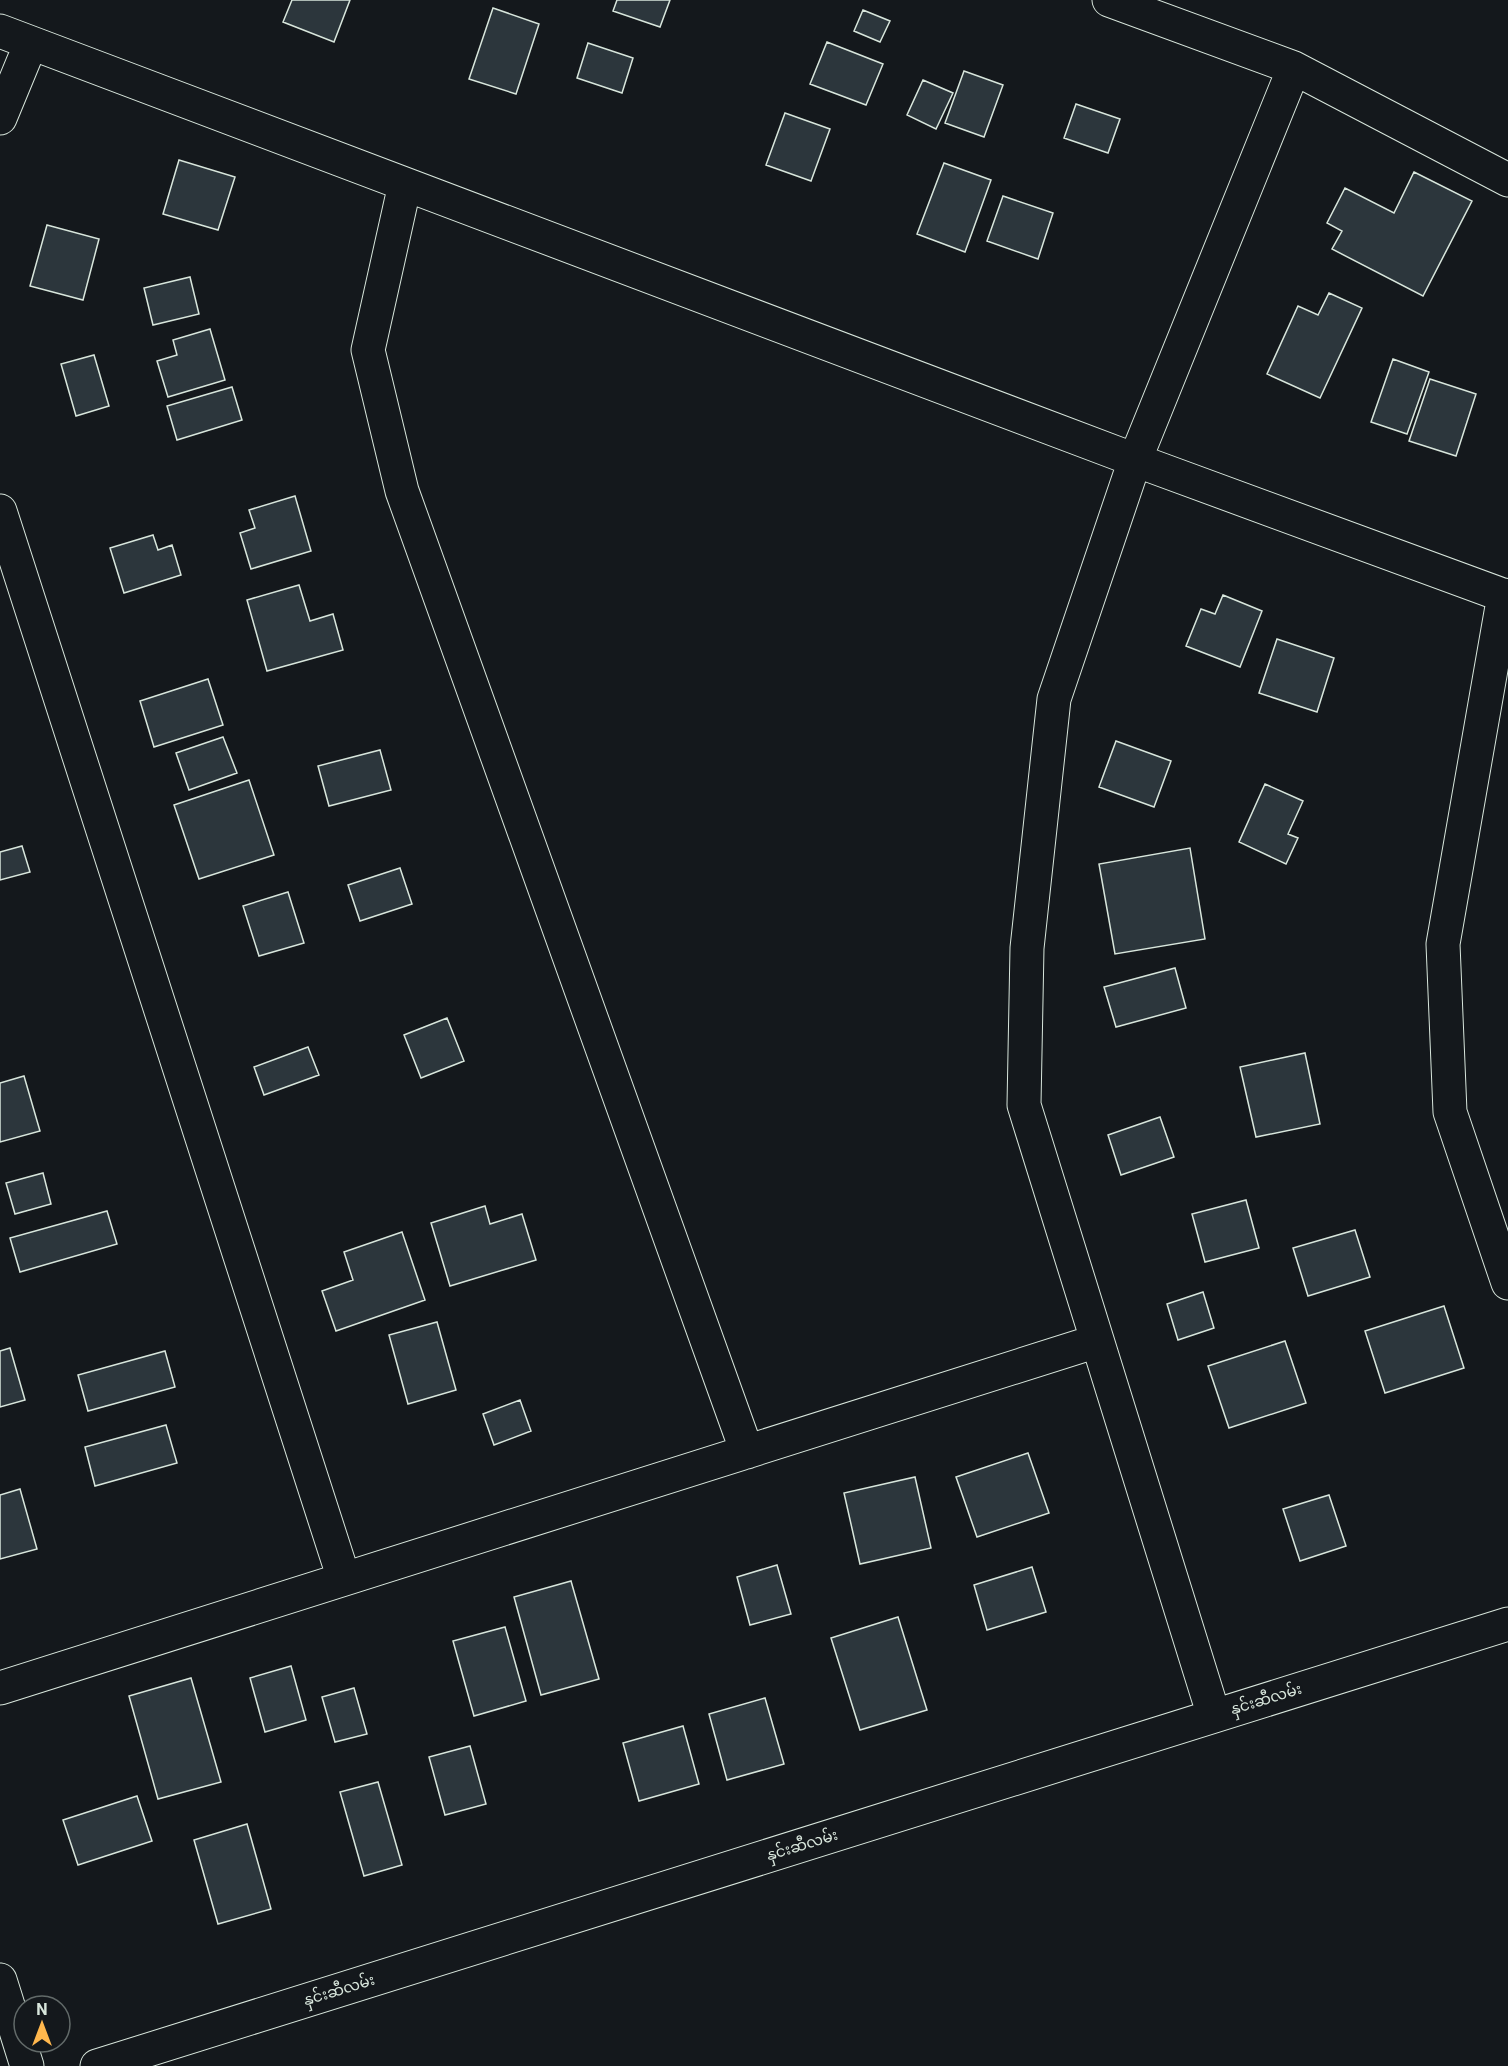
<svg xmlns="http://www.w3.org/2000/svg" width="1508" height="2066" font-family="Roboto,'Noto Sans Myanmar',sans-serif">
	<rect width="100%" height="100%" fill="#14181c"/>
	<path fill="#2c363c" stroke="#d8e6dc" stroke-width="1.5" d="M292,0h58l-16,42 -51,-20z
		M617,0h53l-10,27 -47,-16z
		M493,8l46,16 -23,70 -47,-15z
		M863,10l27,11 -10,21 -26,-11z
		M827,42l56,22 -17,41 -56,-21z
		M588,43l45,15 -11,35 -45,-15z
		M964,71l39,14 -19,52 -39,-14z
		M923,80l30,13 -17,36 -29,-14z
		M1076,104l44,15 -12,34 -44,-15z
		M785,113l45,16 -19,52 -45,-16z
		M179,160l56,17 -17,53 -55,-16z
		M944,163l47,17 -26,72 -48,-18z
		M1414,172l58,29 -49,95 -91,-47 10,-18 -15,-8 18,-35 49,25z
		M1003,196l50,17 -15,46 -51,-18z
		M47,225l52,14 -16,61 -53,-14z
		M190,277l9,37 -46,11 -9,-37z
		M1329,293l33,15 -42,90 -53,-24 31,-68 20,9z
		M210,329l15,51 -57,17 -11,-36 20,-6 -4,-15z
		M94,355l15,51 -33,10 -15,-52z
		M1393,359l36,13 -22,62 -36,-12z
		M1430,379l46,15 -20,62 -47,-15z
		M232,387l10,33 -65,20 -10,-34z
		M295,496l16,55 -60,18 -11,-36 15,-5 -6,-18z
		M153,535l5,15 14,-5 9,30 -57,18 -14,-45z
		M299,585l11,36 23,-7 10,36 -76,21 -20,-71z
		M1223,595l39,16 -22,56 -54,-21 15,-37 14,5z
		M1277,639l57,19 -17,54 -58,-19z
		M208,679l15,46 -69,22 -14,-46z
		M223,737l14,36 -48,17 -13,-37z
		M1116,741l55,20 -17,46 -55,-20z
		M380,750l11,40 -62,16 -11,-40z
		M249,780l25,75 -75,24 -25,-74z
		M1265,784l38,17 -15,33 10,4 -12,26 -47,-22z
		M22,846l8,26 -30,8v-28z
		M1190,848l15,91 -90,15 -16,-90z
		M400,868l12,36 -52,17 -12,-36z
		M288,892l16,51 -45,13 -16,-50z
		M1175,968l11,40 -70,19 -12,-40z
		M447,1018l17,43 -43,17 -17,-43z
		M308,1047l11,28 -55,20 -10,-28z
		M1305,1053l15,71 -64,13 -16,-70z
		M24,1076l16,55 -40,11v-59z
		M1160,1117l14,40 -53,18 -13,-40z
		M43,1173l8,31 -36,10 -9,-31z
		M1246,1200l13,48 -54,14 -13,-48z
		M485,1206l5,18 32,-10 14,46 -86,26 -19,-63z
		M107,1211l10,33 -97,28 -10,-34z
		M1355,1230l15,47 -62,19 -15,-48z
		M402,1232l23,68 -89,31 -14,-40 31,-11 -9,-28z
		M1203,1292l11,36 -36,12 -11,-36z
		M1444,1306l20,62 -79,25 -20,-62z
		M437,1322l19,68 -48,14 -19,-69z
		M1285,1341l21,62 -77,25 -21,-62z
		M10,1348l15,52 -25,7v-56z
		M165,1351l10,36 -87,24 -10,-36z
		M520,1400l11,31 -37,14 -11,-31z
		M166,1425l11,38 -82,23 -10,-39z
		M1028,1453l21,60 -72,24 -21,-60z
		M915,1477l16,71 -71,16 -16,-71z
		M20,1489l17,60 -37,10v-64z
		M1329,1495l17,51 -46,15 -17,-52z
		M777,1565l14,49 -41,11 -13,-48z
		M1032,1567l14,45 -59,18 -13,-45z
		M571,1581l28,98 -58,16 -27,-98z
		M898,1617l29,93 -67,20 -29,-92z
		M505,1627l21,74 -52,15 -21,-75z
		M291,1666l15,54 -41,12 -15,-54z
		M191,1678l30,104 -63,17 -29,-103z
		M354,1688l13,46 -32,8 -13,-45z
		M765,1698l19,66 -57,16 -18,-66z
		M683,1726l16,58 -60,17 -16,-58z
		M470,1746l16,58 -41,11 -16,-58z
		M378,1782l24,83 -38,11 -24,-84z
		M137,1796l15,45 -74,24 -15,-45z
		M247,1824l24,85 -53,15 -24,-84z"/>
	<g fill="none" stroke-linecap="round" stroke-linejoin="round">
		<g stroke="#d8e6dc" stroke-width="35">
			<path id="minor" d="M1109,0l185,68 214,112
				M0,31l1135,429 373,137
				M0,118l31,-75
				M405,184l-37,166 34,141 345,961
				M0,511l344,1068
				M1504,595l-61,349 7,168 58,171
				M0,1688l1097,-347
				M1214,1716l-190,-611 3,-157 27,-249 81,-239 159,-392
				M0,1980l27,86
				M97,2066l1411,-442"/>
		</g>
		<use href="#minor" stroke="#14181c" stroke-width="33"/>
	</g>
	<g text-anchor="middle" dominant-baseline="central" stroke-width="4.5" stroke-linejoin="round" paint-order="stroke">
		<g font-size="15" fill="#d8e6dc" stroke="#14181c">
			<text transform="translate(1266 1699) rotate(-17)">နှင်းဆီလမ်း</text>
			<text transform="translate(802 1845) rotate(-17)">နှင်းဆီလမ်း</text>
			<text transform="translate(339 1990) rotate(-17)">နှင်းဆီလမ်း</text>
		</g>
	</g>
	<g transform="translate(42 2024)"><circle r="28" fill="#14181c" stroke="#626a69" stroke-width="1.5"/>
	<path d="M0-4.5L10 22L0 15L-10 22Z" fill="#ffb74d"/>
	<text y="-9" font-size="16" font-weight="bold" text-anchor="middle" fill="#d8e6dc">N</text>
	</g>
</svg>
